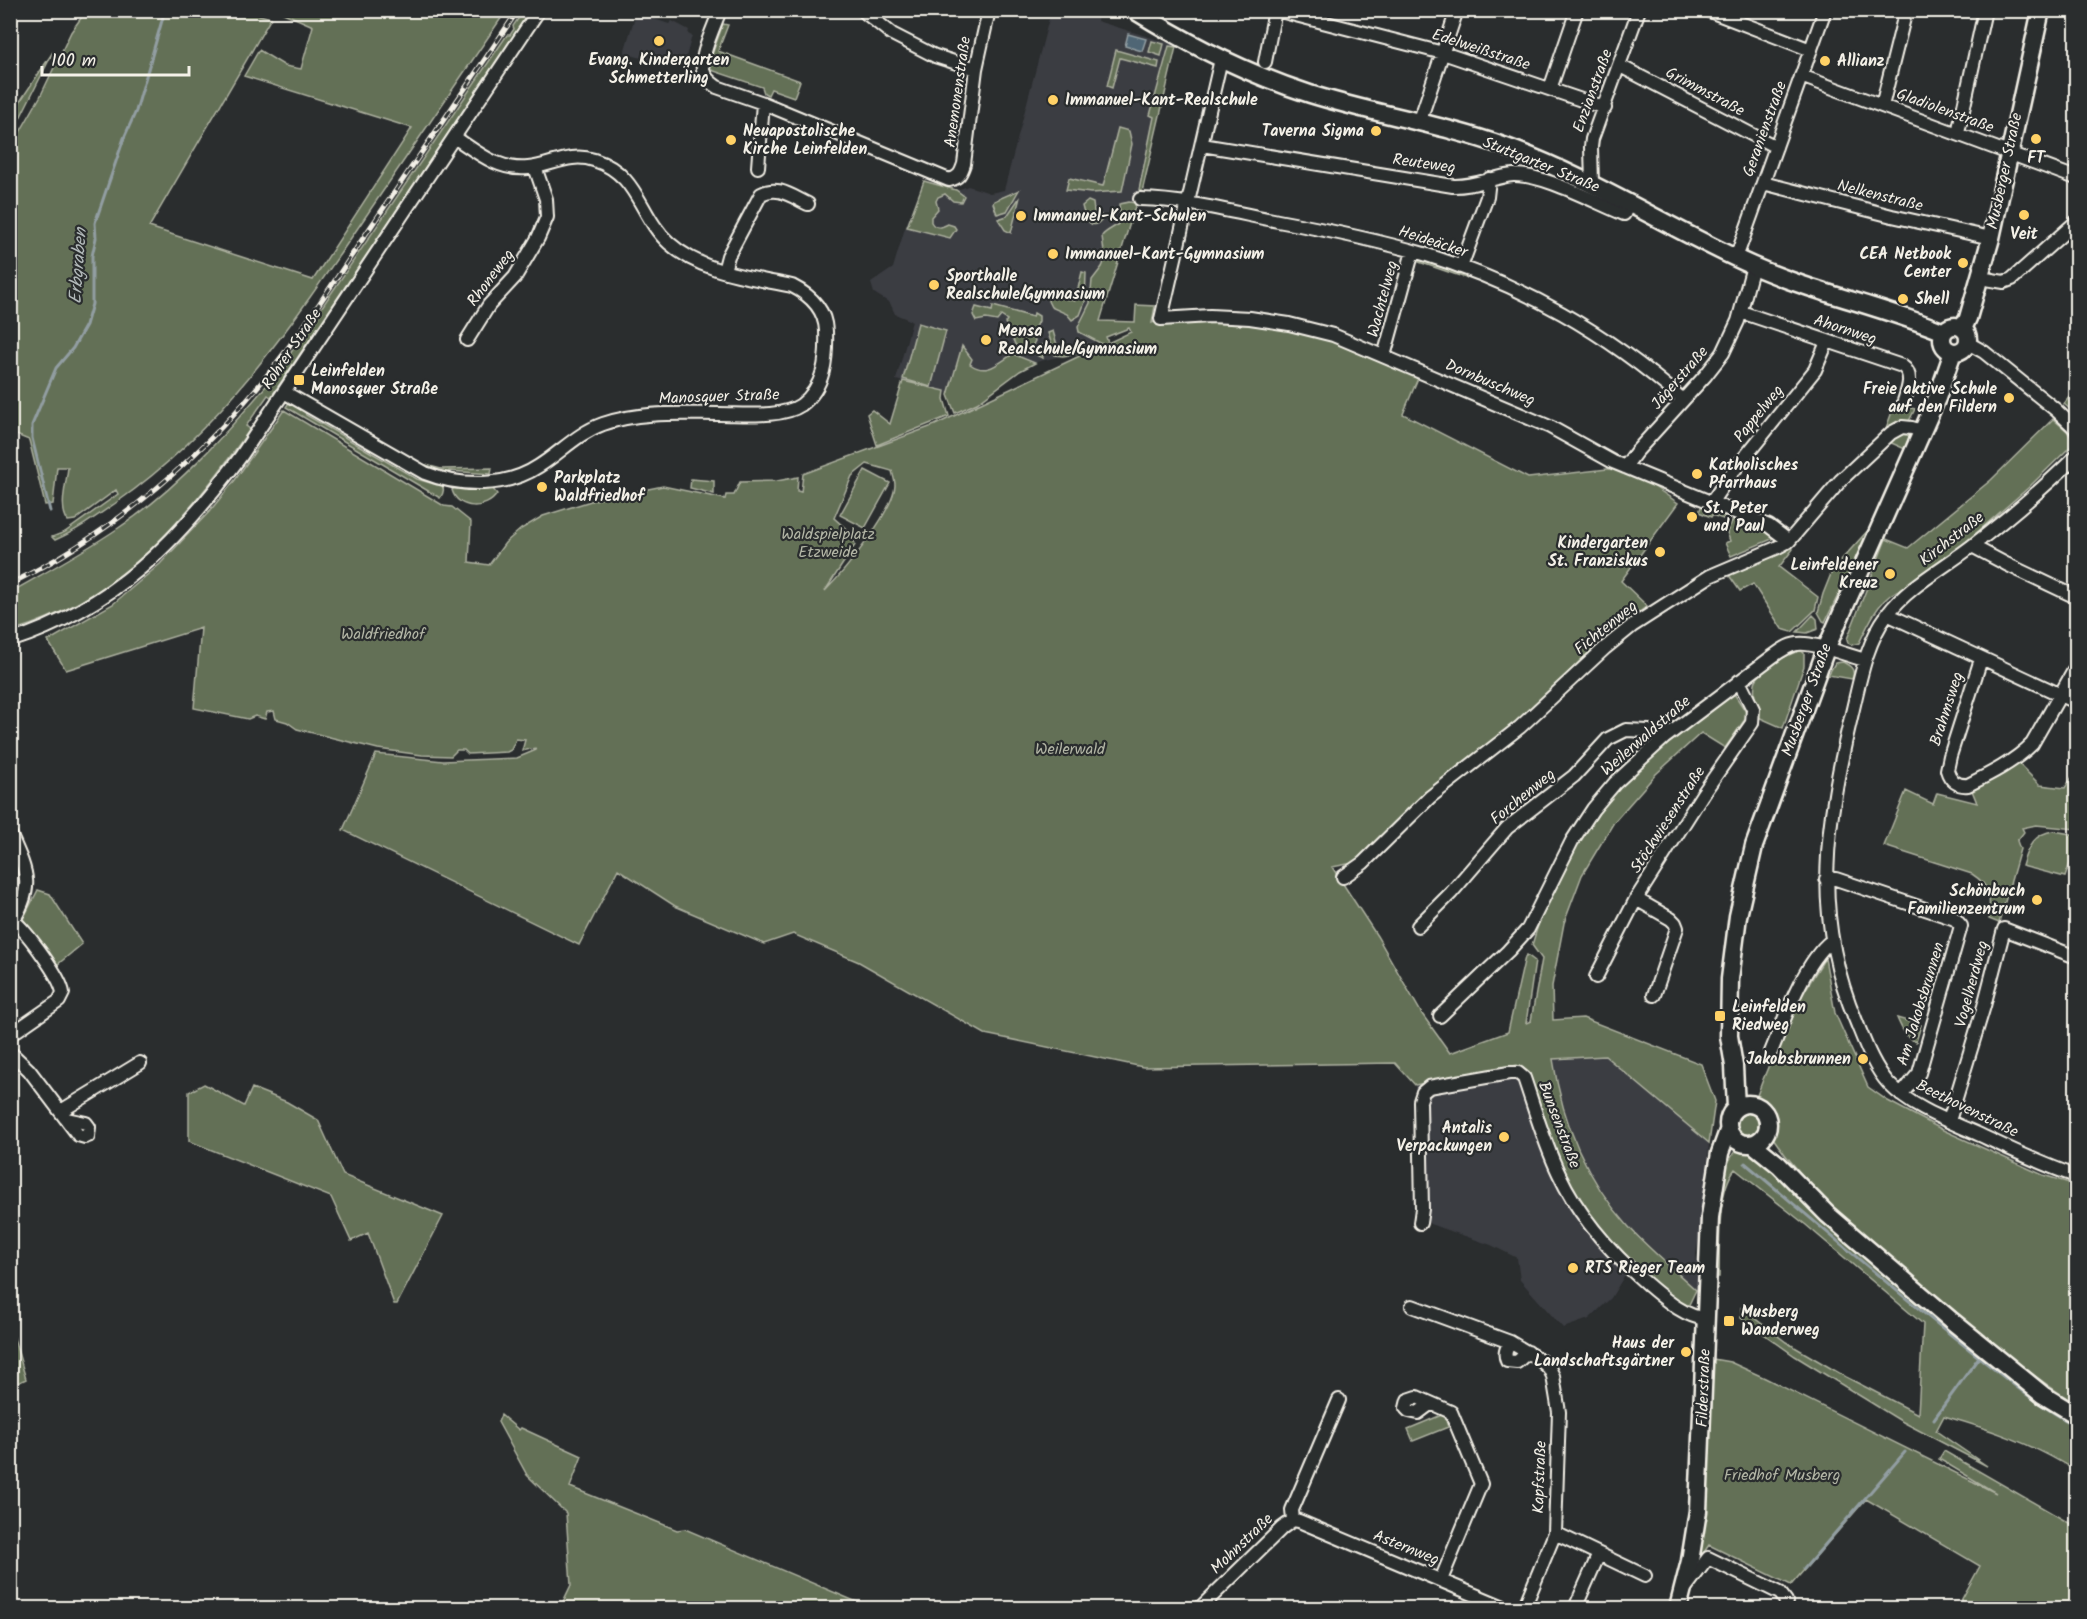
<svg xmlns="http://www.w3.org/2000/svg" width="2087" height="1619" font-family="Kalam,sans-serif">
	<rect width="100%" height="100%" fill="#2a2d2e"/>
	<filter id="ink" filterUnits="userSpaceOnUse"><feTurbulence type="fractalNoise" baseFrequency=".0167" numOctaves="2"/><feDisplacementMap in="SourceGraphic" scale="12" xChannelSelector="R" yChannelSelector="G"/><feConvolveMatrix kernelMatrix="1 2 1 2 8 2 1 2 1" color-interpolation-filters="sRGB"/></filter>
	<g filter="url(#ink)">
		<path fill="#3b3c42" d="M1051,11h48l-2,10 78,24 -39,158 -44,146 -60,14 -19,11 -35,27 -82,-21 16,-59 -17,-7 -5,-11 -16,-10 -3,-10 22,-15 12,-40 19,-46 30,9 14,-5 22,7 14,-3z
			M636,13l33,11 3,-3 17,9 -1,4 4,2 -7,24 -9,8 -52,-15z
			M1605,1056l104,87 -5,64 -8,47 2,27 -2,9 -69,-65 -39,-53 -21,-51 -9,-29 -5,-33z
			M1518,1065l111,203 -18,30 -22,21 -26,9 -43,-48 -3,-22 -26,-13 -61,-21 -4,-3 -9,-71 -2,-65z"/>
		<path fill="#636f56" stroke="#acb09f" stroke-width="1.5" fill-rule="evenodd" d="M524,10l3,1v5l-256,381 -3,-2 -22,31 4,3c-62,89 -131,171 -239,202v-39c35,-20 72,-40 106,-63 62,-41 113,-100 160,-156l230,-338h3l4,-6 -1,-3z
			M244,11l27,7 -122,209 164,53 99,-152 -168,-52 15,-26 26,16 16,3 12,-43 -32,-14 1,-1h224c-46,67 -92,135 -138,202 -72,106 -145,215 -251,289 -20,14 -39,28 -62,38l-3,-3 13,-5 53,-38 -2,-4 -41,30 -7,1c-10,-13 -1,-39 0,-54h-11l-4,37 -8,1 -16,-65 -15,-6 -3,-8v-278l29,-51 31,-65 15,-21z
			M723,24l5,1 -10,26 82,30 -6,16 -23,-8 -3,6 -4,-2 -2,-6 -51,-17 -1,-10z
			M1152,41l12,3 -3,12 -12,-4z
			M1169,46l7,1 -34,145 -3,-2 15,-73 -4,-2z
			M1116,50l43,12 -1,6 -38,-10 -8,30 -5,-2z
			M53,52l-42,84v-21z
			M1118,128l11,3 3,13 -10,47 -31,2 -25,-3 3,-12 34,8z
			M924,181l32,9 8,6 -3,6 -8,-1 -8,-7 -7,3 -2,4 2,8 -7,8v5c4,7 10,6 17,2l6,2 2,3 -6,9 -43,-11z
			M1019,190l-12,21 -10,3 -4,-11 1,-2z
			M1020,197l-9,36 -6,-3 -7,-11 9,-3z
			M1088,201l5,2 1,8 7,4v5c-11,13 -17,-5 -19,-14z
			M1129,202l7,1 -36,118 35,1 1,-17 19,1 -3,17 9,-4 128,5 132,47 -18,43 125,64 97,-11 53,36 -57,78 26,25 -61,49 -63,63 -170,145 -21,4 45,69 45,78 28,39 58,-21 17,-75 2,-2 8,6 -9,62 5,-2 11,-62 -10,-14 9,-29 22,-54 35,-54 49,-50 86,-66 15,23 -23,33 -24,-15 -45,41 -42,48 -32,53 -18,48 -12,63 1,34 30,-2 118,46 14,37 -6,42 -104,-87 -52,3c9,62 33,120 75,167 21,23 45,43 68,64l-11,23 -17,-11 -94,-100 -57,-137 -102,20 -20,-22 -252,4 -158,-33 -126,-72 -66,-28 -29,10 -89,-38 -57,-37 -39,76 -236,-115 33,-76 67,7 74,-3 19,-8 -1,-2 -13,3 3,-11 -9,-1 -5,11 -4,2 -39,2 -4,-4h-7l-6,6 -29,-1 -44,-6 -81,-20 -10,-7 -11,-3 -2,-8 -7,1 -2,7 -10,-3 -7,3 -54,-11 7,-80 -135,42 -18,-29 65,-37 47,-40 49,-52 26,-32 49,-70 160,96 8,1 19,15 -2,40 20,3 16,-22 16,-14 22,-13 51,-16 69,-14 62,13 1,-4h8l6,-13 37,-1 21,-4 -1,14 4,1 2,-18 132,-49 153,-73 -25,4 -8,-1 -2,-7 -11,2 1,8 -5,-2 -3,-3 6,-8h11l-4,-12 5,-2 6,21 26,-6v-2l7,1 1,5 11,-5 -25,-13 -1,-5 12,-24 2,-23 10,-13 3,-7 -3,-24c5,-7 14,-8 19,-15l-2,-17zM1129,328l2,4 -23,11 -2,-6zM867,464l25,7c1,4 3,10 3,14 -1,26 -51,87 -70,106l30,-46 -2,-10 -19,-17 18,-42z
			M1420,258l48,16 -2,4 -47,-16z
			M1082,272l4,1 -1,29 -5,13 -8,5 -5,-6 -16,-7 -3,-6 2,-6 25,6z
			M993,306l40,11 1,-4 5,3v5l-6,12 2,8 -5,9 -6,2c-13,-6 -11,-19 -19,-29l2,-3 -6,-4 -4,5 -11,-2 -10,2 -3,-6 3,-8 16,4z
			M918,323l28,8 -15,56 -28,-8z
			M962,346l10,13 -2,5c17,12 28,-1 43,-10l22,9 -15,8 -43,32 -22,10 -7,-18z
			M903,381l42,10 -1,8 5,17 -72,29 -10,-31 5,-4 18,14z
			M2076,388v26l-12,-10z
			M290,401l14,7 2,7 111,64 20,6 3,-2c5,4 4,10 0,15l-154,-91z
			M1895,404l20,5 -9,18 4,6 -5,16 -18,-8 10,-9 -2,-8 -9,4z
			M2053,419l14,12 6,9 -2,6 -43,42 -60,52 -64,48c-24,7 -35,35 -45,55l-7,2 -4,-2 -1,-4 39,-100 22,9 83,-68z
			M426,465l15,4 51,-1 -1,6 -42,-3 -4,4 -21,-8z
			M865,470l25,13 -25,45 -25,-13z
			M691,479l23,2v13l-24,-6z
			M456,486l18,3 18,-1 5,6c-10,16 -39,17 -45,-4z
			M1702,505l23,9 -2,5 -11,-4 -1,2 -12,-5z
			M1734,518l36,14 3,4 -1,3 -41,17 -6,-13 5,-2 -3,-9z
			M1871,527l-46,95 -2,-1 -5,-9 5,-18 10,-25z
			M1792,546l1,3 -14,18 39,30 -3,13 -23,22 -10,-3 -29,-45 -13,7 -14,-20z
			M1813,615l4,4 1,10 -11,4 -10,-1z
			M1801,651l3,2v13l-21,62 -25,-11c-2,-12 -5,-22 -3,-34 3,-12 35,-31 46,-32z
			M1843,662c8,4 13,8 9,17l-24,-4 7,-12z
			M2016,761l24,24 25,3 11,-17v58l-40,-4 -14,3 2,4 -7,9 3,8 -21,74 -10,-4c1,-22 3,-32 -17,-45l-88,-28 22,-55 27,13 4,-11 40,10 -6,-15z
			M2054,831l22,4v11l-11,31 -43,-11c5,-18 12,-33 32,-35z
			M38,890l12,4 32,50 -25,21 -34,-46z
			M1825,958l10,55 33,74 20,14 55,29 100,45 33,10v219c-53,-33 -100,-75 -148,-116 -55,-46 -114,-90 -155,-150 5,-21 4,-29 -17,-40 18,-49 40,-96 69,-140z
			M1897,1018l24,7 -5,17c-11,-5 -14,-13 -19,-24z
			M204,1084l40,22 8,-18 35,14 31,18 25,55 100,41 -46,88h-3l-26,-71 -17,8 -20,-44 -142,-56v-49z
			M1734 1123a14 14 0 1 1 28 0a14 14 0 1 1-28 0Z
			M1739,1149h8l20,13 21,24 72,66 216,167v52c-43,-27 -83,-41 -132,-55l-8,15 51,35 -86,-45 -106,-65 -54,-38v-10l45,34 60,35 72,37 5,-90 -117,-99 -71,-56c-19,24 -15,78 -16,108h-5c2,-30 -1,-110 25,-128z
			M10,1325l16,54 -15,7h-1z
			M1713,1359l17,3 35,16 231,115 -57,-34 5,-8 132,76v81h-119l23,-42 -114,-67 -75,86 -82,-40 -12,17z
			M1444,1414l4,13 -35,14 -5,-12z
			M501,1415l18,15 2,-2 61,28 -12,31 107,43 8,-1 186,79h-311l11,-23 -5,-72 -39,-38 -29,-53z"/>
		<path fill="#506674" stroke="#929ea2" stroke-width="1.5" d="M1128,34l18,5 -4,12 -17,-5z"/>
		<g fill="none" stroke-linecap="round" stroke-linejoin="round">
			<path stroke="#929ea2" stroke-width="3" d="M50,511l-18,-73v-13l24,-57 17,-20 13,-23 6,-21v-48l4,-18 -1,-15 29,-85 12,-27 27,-94
				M1745,1163c73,61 145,124 220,183 37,29 70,58 111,80
				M1934,1419l45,-62
				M1804,1569l101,-117"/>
			<g stroke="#f4f1e8" stroke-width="16">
				<path id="street" d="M720,10c-5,15 -20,45 -17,59 1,9 8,14 14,18l46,16 186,77c10,-2 12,-7 15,-16l12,-95 13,-59
					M862,10l30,24 43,22 41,13
					M1276,10l167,43 162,55
					M1707,10l104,40
					M1221,59l-60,260 49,-3 40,2 39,6 44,11 217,92 63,35 156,64 20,15
					M1265,62l10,-52
					M1620,66l156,81
					M1801,76l275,102
					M1550,89l27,-79
					M1882,106l24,-96
					M1419,123l38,-113
					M1958,133l27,-123
					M1202,145l251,41c21,1 40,-9 60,-11 31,-1 81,27 111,39l5,-11
					M758,167l5,-64
					M1763,183l129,33 99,22
					M1592,184l-1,-37 1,-8 47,-129
					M1140,199c47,1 92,13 138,22 49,9 98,19 146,33 99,31 182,78 259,146
					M1736,258l89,-248
					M1461,267l26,-70 2,-18
					M724,271l4,-15 33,-62c17,-9 30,2 47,10
					M1980,278l24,4 8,-3 64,-57
					M1741,312l161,54c12,8 6,23 2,35
					M467,340l22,-35 26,-28 23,-39 9,-21 -1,-18 -11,-32
					M1968,343l16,9 72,58 20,19
					M1384,356l29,-105
					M284,392l141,81c35,14 81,15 114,-7 22,-14 39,-33 64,-42 36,-13 79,-10 117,-10 23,0 62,4 81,-9 24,-18 26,-47 25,-74 -1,-22 -16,-36 -34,-45 -42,-9 -90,-13 -123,-43 -30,-27 -30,-69 -75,-83 -24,-8 -43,6 -66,8 -30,3 -51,-16 -74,-31
					M2076,456c-32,32 -68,62 -104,90 -27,21 -65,41 -85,69 -21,28 -27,65 -35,98 -26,109 -41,202 4,308 9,22 17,45 33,63 24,25 60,37 91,51 32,15 63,30 96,41
					M1625,467l11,-15 69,-76 18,-23 15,-32 15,-55
					M1711,503l17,-25 87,-108 12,-28
					M1972,546l34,18 70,33
					M1887,614l189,88
					M10,641c105,-34 168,-100 231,-185l298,-446
					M1981,659l-31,97 -3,14c3,11 11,16 21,15 22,-11 46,-23 64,-41l44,-77
					M10,834c18,40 25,53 0,92
					M1343,877l20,-14 67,-66 90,-70 85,-79 27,-22 78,-50 66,-28 13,-7 52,-61 50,-47 11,-6 10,1 9,3
					M1826,879h10l119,40 6,7 -42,147 -18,22
					M1636,899l35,20 4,4 2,5 -23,67
					M1418,926l33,-33 56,-65 67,-52 34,-37 18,-9 23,1 15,7
					M1596,977l40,-78 66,-104 50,-72 1,-14 -14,-28
					M1440,1016l68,-65 20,-22 44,-88 21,-32 22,-26 49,-45 108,-81c8,-6 16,-12 25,-13 15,-3 52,12 68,16
					M10,1035l49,-34 4,-8c-2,-16 -36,-61 -49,-72
					M10,1052l19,18 49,65 7,2 3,-1 1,-9 -3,-4 -19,-4
					M1771,1052c13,-32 33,-90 60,-111
					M61,1111l79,-48
					M1949,1121l35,-115 20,-77 72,28
					M1420,1223l2,-14 -2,-108 3,-9 6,-5 80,-14h9l6,5c11,32 20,65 35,96 20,43 52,79 89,111 17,14 35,31 58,34
					M1412,1306l98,36 30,18 9,8 4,8 6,36 -4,121 -31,75
					M1510,1342c-4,7 -6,12 -3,19l10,1 11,-10
					M1430,1404l-12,9 -9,-2 -3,-3 2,-8 9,-3 34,15 30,72 -40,96
					M1293,1520l6,1 207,87
					M1293,1520l-1,-10 47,-110
					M1555,1533l90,43
					M1684,1590l24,-32 72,35 6,8 -1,7
					M1200,1608l82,-80 11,-8
					M1575,1608l24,-54"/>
			</g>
			<g stroke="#f4f1e8" stroke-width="21">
				<path id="secondary" d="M1134,10c56,35 113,64 176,84 64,20 132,30 196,53 86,31 162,81 245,118 63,28 130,41 193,67
					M1942 339a13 13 0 1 1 26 0a13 13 0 1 1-26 0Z
					M1963,329l5,-11 23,-80 50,-228
					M1728 1124a20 20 0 1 1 40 0a20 20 0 1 1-40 0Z
					M1736,1108l-2,-42 -5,-30 1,-57 8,-63 16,-70 72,-197 111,-251 16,-46
					M1753,1144l26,21 48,49 125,107 91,74 33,20
					M1678,1608l12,-47 8,-50 12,-294 10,-64 8,-22"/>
			</g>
			<use href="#street" stroke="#2a2d2e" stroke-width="12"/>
			<use href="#secondary" stroke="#2a2d2e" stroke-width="16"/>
			<g stroke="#f4f1e8" stroke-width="5">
				<path id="rail" d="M10,584c97,-48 181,-117 250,-200 41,-50 76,-106 112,-159 49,-72 98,-143 146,-215"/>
			</g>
			<use href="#rail" stroke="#2a2d2e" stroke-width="3" stroke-dasharray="9" stroke-linecap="butt"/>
		</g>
	</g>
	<g fill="#ffd166" stroke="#2a2d2e" stroke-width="2">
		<circle cx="659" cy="41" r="6"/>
		<circle cx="1825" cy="61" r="6"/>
		<circle cx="1053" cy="100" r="6"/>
		<circle cx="1376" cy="131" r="6"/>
		<circle cx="2036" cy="139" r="6"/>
		<circle cx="731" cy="140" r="6"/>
		<circle cx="2024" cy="215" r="6"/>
		<circle cx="1021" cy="216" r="6"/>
		<circle cx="1053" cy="254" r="6"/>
		<circle cx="1963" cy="263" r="6"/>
		<circle cx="934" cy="285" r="6"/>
		<circle cx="1903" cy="299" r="6"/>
		<circle cx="986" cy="340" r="6"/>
		<rect x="293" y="374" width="12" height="12" rx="3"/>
		<circle cx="2009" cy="398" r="6"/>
		<circle cx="1697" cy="474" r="6"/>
		<circle cx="542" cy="487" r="6"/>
		<circle cx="1692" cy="517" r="6"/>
		<circle cx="1660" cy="552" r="6"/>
		<circle cx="1890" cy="574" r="6"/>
		<circle cx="2037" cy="900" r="6"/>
		<rect x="1714" y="1010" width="12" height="12" rx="3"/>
		<circle cx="1863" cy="1059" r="6"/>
		<circle cx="1504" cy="1137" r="6"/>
		<circle cx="1573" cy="1268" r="6"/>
		<rect x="1723" y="1315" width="12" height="12" rx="3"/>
		<circle cx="1686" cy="1352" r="6"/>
	</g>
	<g text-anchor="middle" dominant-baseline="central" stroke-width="4.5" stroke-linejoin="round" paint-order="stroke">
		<g font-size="16" fill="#f4f1e8" stroke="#2a2d2e">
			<text transform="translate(1481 50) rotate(18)">Edelweißstraße</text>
			<text transform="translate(1593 91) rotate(-70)">Enzianstraße</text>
			<text transform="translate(958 92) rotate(-82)">Anemonenstraße</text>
			<text transform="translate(1705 92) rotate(28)">Grimmstraße</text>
			<text transform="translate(1945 111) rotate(20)">Gladiolenstraße</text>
			<text transform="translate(1765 129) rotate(-70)">Geranienstraße</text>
			<text transform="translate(1424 164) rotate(8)">Reuteweg</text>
			<text transform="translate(1541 165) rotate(22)">Stuttgarter Straße</text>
			<text transform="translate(2005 171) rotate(-78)">Musberger Straße</text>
			<text transform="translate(1880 196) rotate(14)">Nelkenstraße</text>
			<text transform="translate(1433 242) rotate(18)">Heideäcker</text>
			<text transform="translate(491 278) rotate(-53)">Rhoneweg</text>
			<text transform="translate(1383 299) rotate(-75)">Wachtelweg</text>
			<text transform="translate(1845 330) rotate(18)">Ahornweg</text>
			<text transform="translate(292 349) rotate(-56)">Rohrer Straße</text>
			<text transform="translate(1680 378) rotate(-49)">Jägerstraße</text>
			<text transform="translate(1490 383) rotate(23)">Dornbuschweg</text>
			<text transform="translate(719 397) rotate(-2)">Manosquer Straße</text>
			<text transform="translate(1759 414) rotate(-51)">Pappelweg</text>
			<text transform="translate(1952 539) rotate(-38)">Kirchstraße</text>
			<text transform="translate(1606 628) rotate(-39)">Fichtenweg</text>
			<text transform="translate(1807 700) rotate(-70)">Musberger Straße</text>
			<text transform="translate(1947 709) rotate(-72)">Brahmsweg</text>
			<text transform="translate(1646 736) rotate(-41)">Weilerwaldstraße</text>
			<text transform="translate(1523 797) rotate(-39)">Forchenweg</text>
			<text transform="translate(1668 820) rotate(-57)">Stöckwiesenstraße</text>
			<text transform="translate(1972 984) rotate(-75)">Vogelherdweg</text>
			<text transform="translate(1921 1004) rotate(-73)">Am Jakobsbrunnen</text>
			<text transform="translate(1967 1109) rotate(26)">Beethovenstraße</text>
			<text transform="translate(1559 1125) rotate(69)">Bunsenstraße</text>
			<text transform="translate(1704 1388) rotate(-88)">Filderstraße</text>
			<text transform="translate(1540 1477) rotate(-88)">Kapfstraße</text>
			<text transform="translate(1242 1544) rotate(-44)">Mohnstraße</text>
			<text transform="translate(1406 1548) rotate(22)">Asternweg</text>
		</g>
		<g font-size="16" font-weight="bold" fill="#f4f1e8" stroke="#2a2d2e" text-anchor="start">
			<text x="659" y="60" text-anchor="middle">Evang. Kindergarten<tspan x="659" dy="18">Schmetterling</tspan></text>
			<text x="1837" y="61">Allianz</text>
			<text x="1065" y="100">Immanuel-Kant-Realschule</text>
			<text x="743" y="131">Neuapostolische<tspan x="743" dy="18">Kirche Leinfelden</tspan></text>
			<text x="1364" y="131" text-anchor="end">Taverna Sigma</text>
			<text x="2036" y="158" text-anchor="middle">FT</text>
			<text x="1033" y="216">Immanuel-Kant-Schulen</text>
			<text x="2024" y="234" text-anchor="middle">Veit</text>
			<text x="1065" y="254">Immanuel-Kant-Gymnasium</text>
			<text x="1951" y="254" text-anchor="end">CEA Netbook<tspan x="1951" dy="18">Center</tspan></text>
			<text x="946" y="276">Sporthalle<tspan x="946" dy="18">Realschule/Gymnasium</tspan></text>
			<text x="1915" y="299">Shell</text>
			<text x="998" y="331">Mensa<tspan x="998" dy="18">Realschule/Gymnasium</tspan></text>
			<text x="311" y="371">Leinfelden<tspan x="311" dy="18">Manosquer Straße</tspan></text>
			<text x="1997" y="389" text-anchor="end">Freie aktive Schule<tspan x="1997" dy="18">auf den Fildern</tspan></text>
			<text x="1709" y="465">Katholisches<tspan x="1709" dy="18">Pfarrhaus</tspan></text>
			<text x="554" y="478">Parkplatz<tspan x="554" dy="18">Waldfriedhof</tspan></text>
			<text x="1704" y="508">St. Peter<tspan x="1704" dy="18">und Paul</tspan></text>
			<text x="1648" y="543" text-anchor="end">Kindergarten<tspan x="1648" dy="18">St. Franziskus</tspan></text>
			<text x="1878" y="565" text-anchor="end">Leinfeldener<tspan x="1878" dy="18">Kreuz</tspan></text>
			<text x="2025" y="891" text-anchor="end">Schönbuch<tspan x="2025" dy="18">Familienzentrum</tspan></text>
			<text x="1732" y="1007">Leinfelden<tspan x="1732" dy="18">Riedweg</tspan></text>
			<text x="1851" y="1059" text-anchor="end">Jakobsbrunnen</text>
			<text x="1492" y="1128" text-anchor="end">Antalis<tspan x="1492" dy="18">Verpackungen</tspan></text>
			<text x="1585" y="1268">RTS Rieger Team</text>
			<text x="1741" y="1312">Musberg<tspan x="1741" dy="18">Wanderweg</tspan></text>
			<text x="1674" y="1343" text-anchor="end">Haus der<tspan x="1674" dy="18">Landschaftsgärtner</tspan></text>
		</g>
		<g font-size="16" fill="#b3b6a6" stroke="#2a2d2e">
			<text x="828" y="534">Waldspielplatz<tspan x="828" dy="18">Etzweide</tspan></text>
			<text x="383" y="634">Waldfriedhof</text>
			<text x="1070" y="749">Weilerwald</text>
			<text x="1782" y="1475">Friedhof Musberg</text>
		</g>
		<g font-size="18" font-style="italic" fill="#b2b9ba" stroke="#2a2d2e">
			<text transform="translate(79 266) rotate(-86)">Erbgraben</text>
		</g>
	</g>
	<rect width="2087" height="1619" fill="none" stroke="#2a2d2e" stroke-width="36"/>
	<rect x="18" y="18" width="2051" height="1583" fill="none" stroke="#f4f1e8" stroke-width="2" filter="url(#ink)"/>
	<path d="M42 66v9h147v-9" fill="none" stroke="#f4f1e8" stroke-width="3"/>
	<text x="51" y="66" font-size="18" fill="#f4f1e8" stroke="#2a2d2e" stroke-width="4.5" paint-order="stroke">100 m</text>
</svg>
